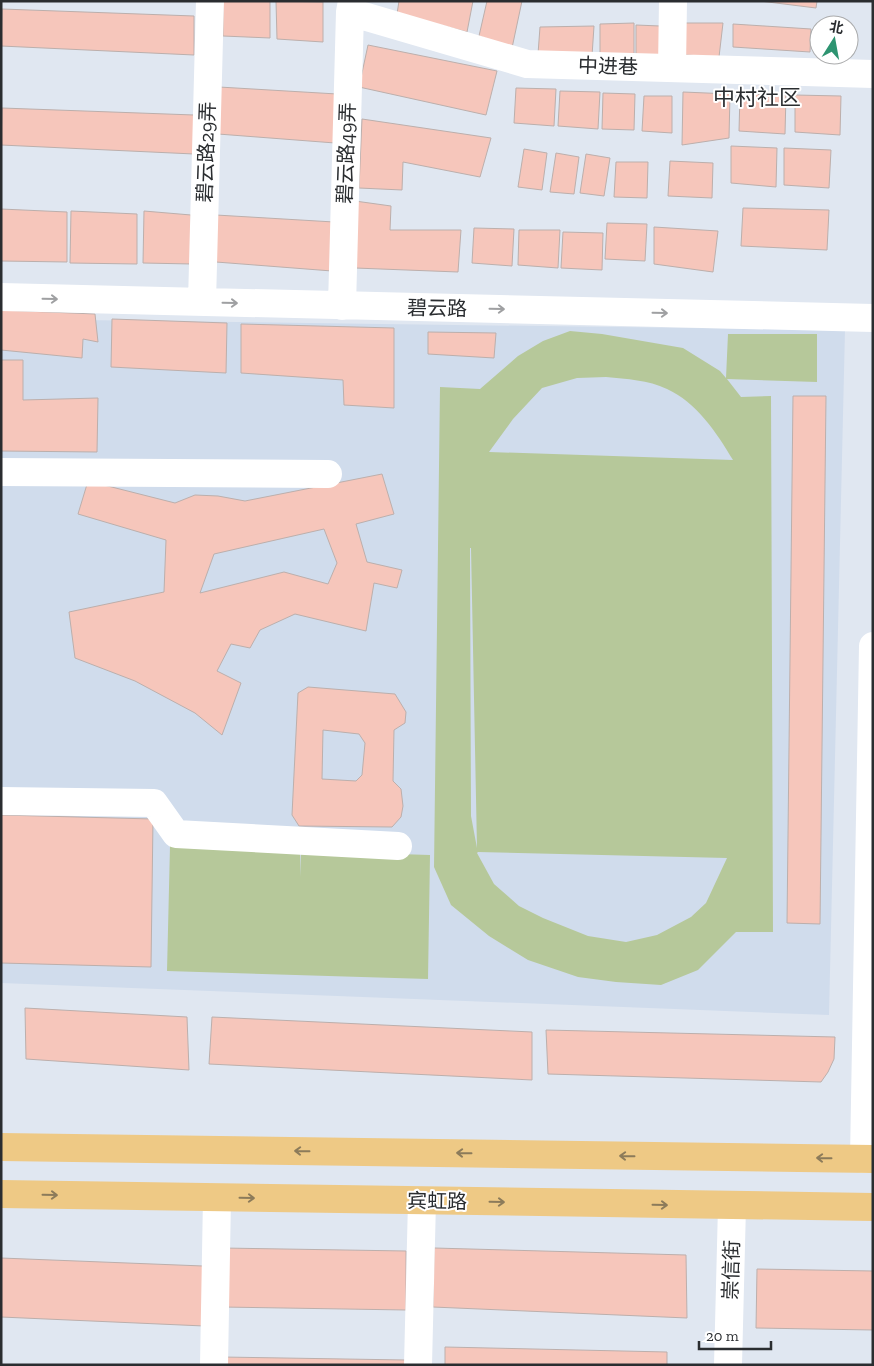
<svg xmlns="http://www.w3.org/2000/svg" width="874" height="1366" font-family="'Zilla Slab','Noto Sans SC',serif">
	<rect width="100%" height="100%" fill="#e0e7f1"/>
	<path fill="#d0dcec" d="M1,319l844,11 -16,685 -828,-32z"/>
	<path fill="#b6c89a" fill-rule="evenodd" d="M570,331l32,3 81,14 37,23 6,7 2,-44h89v48l-90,-3 14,18 30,-1 2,536h-37l-38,38 -37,15 -45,-3 -38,-5 -50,-17 -39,-24 -38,-31 -17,-38 6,-480 40,2 38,-33 25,-15zM606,377c21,2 42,3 61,12 29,13 50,44 66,71l-244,-8 24,-33 29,-31 35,-10zM470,548h1l6,300 -6,-32zM477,853l1,-1 249,6 -21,45 -15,14 -34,18 -31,7 -38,-6 -45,-18 -24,-12 -25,-22z
		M170,846l130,4v27l1,-26 129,4 -2,124 -261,-8z"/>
	<path fill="#f6c6bb" stroke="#bcafac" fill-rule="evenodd" d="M223,1h47v37l-47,-2z
		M276,1l47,1v40l-46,-3z
		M399,1h74l-6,31 -70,-18z
		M487,1h35l-10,47 -33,-12z
		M760,1h57l-1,7z
		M2,9l192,7v39l-193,-9z
		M634,23v34l-34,-1v-32z
		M685,23h38l-4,34 -34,-2z
		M733,24l78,5 -1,23 -77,-5z
		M636,25l24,1 1,31h-25z
		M594,26l-2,30 -54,-2 2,-27z
		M368,45l129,26 -11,44 -127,-28z
		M219,87l118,7 -2,49 -117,-9z
		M516,88l40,1 -2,37 -40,-3z
		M560,91l40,1 -2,37 -40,-3z
		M683,92l47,2 -1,44 -47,7z
		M603,93l32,1 -1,36 -32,-1z
		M740,94l46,1 -1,39 -46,-3z
		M795,95l46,1 -1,39 -45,-3z
		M644,96h28v37l-30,-2z
		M2,108l192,7v39l-193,-9z
		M362,119l129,19 -11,39 -77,-15 -1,28 -43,-2z
		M731,146l46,2 -1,39 -45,-4z
		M784,148l47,2 -2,38 -45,-3z
		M524,149l23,4 -5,37 -24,-3z
		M556,153l23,4 -5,37 -24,-2z
		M586,154l24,4 -6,38 -24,-3z
		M670,161l43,2 -1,35 -44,-2z
		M616,162h32l-1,36 -33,-1z
		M355,201l36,5 -1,24h71l-3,42 -103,-4z
		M743,208l86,2 -2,40 -86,-4z
		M1,209l66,3v50l-66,-1z
		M71,211l66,3v50l-67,-1z
		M144,211l47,4 1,49 -49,-1z
		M216,215l118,7 -2,49 -116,-9z
		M607,223l40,1 -2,37 -40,-2z
		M654,227l64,4 -5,41 -59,-8z
		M474,228l40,1 -2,37 -40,-3z
		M519,230h41l-2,38 -40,-3z
		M563,232l40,1 -1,37 -41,-2z
		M1,310l94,4 3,28 -15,-3 -1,19 -81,-8z
		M112,319l115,4 -1,50 -115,-6z
		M241,324l153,4v80l-50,-3 -1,-25 -102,-7z
		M428,332l68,1 -2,25 -66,-4z
		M1,360h22v40l75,-2 -1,54 -96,-1z
		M793,396h33l-6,528 -33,-1z
		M382,474l12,40 -38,10 11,38 35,8 -5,18 -23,-5 -8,48 -71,-17 -35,16 -10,18 -19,-4 -14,27 24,12 -19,52 -27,-22 -60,-32 -60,-23 -6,-46 95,-20 2,-52 -88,-26 10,-33 87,22 20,-8 23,1 27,5zM324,529l13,34 -9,21 -44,-12 -84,21 14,-39z
		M308,687l87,7 11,18 -1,11 -11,7 -1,51 8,8 2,17 -2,11 -9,10 -93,-1 -7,-11 6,-122zM323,730l36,4 6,9 -3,32 -6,6 -34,-2z
		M1,815l152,4 -2,148 -150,-4z
		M25,1008l162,9 2,53 -163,-11z
		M212,1017l320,15v48l-323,-16z
		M546,1030l289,7 -1,22 -6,13 -7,10 -273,-8z
		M222,1248l184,3v59l-184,-3z
		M434,1248l252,7 1,63 -254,-11z
		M1,1258l202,8 1,60 -203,-9z
		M757,1269l116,2v59l-117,-2z
		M445,1347l222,5v13h-222z
		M222,1357l184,3v5h-184z"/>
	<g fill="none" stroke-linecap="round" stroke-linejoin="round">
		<path stroke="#fff" stroke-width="28" d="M350,12l177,52 346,10
			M672,68l1,-67
			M1,297l872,21
			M202,302l8,-301
			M342,306l8,-294 2,-11
			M1,472l327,2
			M1,801l153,2 22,31 222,12
			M864,1159l9,-513
			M214,1365l3,-167
			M418,1365l4,-164
			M728,1365l4,-159"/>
		<path stroke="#eec985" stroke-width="28" d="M1,1147l872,12
			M1,1194l872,13"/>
	</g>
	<defs><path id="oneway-shaft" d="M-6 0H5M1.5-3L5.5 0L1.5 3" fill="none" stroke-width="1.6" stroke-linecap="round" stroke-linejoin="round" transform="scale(1.25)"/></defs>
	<g stroke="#9fa0a2">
		<use href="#oneway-shaft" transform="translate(50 299) rotate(1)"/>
		<use href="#oneway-shaft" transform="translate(230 303) rotate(1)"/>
		<use href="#oneway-shaft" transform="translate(497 309) rotate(1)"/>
		<use href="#oneway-shaft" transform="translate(660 313) rotate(1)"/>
	</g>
	<g stroke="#8c7b5a">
		<use href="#oneway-shaft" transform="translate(302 1151) rotate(-179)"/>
		<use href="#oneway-shaft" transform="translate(464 1153) rotate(-179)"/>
		<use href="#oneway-shaft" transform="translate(627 1156) rotate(-179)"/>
		<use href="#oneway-shaft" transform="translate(824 1158) rotate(-179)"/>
		<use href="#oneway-shaft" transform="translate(50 1195) rotate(1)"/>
		<use href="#oneway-shaft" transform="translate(247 1198) rotate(1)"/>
		<use href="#oneway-shaft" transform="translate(497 1202) rotate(1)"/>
		<use href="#oneway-shaft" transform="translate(660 1205) rotate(1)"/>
	</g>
	<g text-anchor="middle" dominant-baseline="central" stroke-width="4" stroke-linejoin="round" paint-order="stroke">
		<g font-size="20" fill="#2a2d30" stroke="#fff">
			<text transform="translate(608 66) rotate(2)">中进巷</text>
			<text transform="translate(206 152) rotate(-88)">碧云路29弄</text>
			<text transform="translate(346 153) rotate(-88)">碧云路49弄</text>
			<text transform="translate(437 308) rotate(1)">碧云路</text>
			<text transform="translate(437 1201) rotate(1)">宾虹路</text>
			<text transform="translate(731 1270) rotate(-88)">崇信街</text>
		</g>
		<g font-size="22" fill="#2a2d30" stroke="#fff">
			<text x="757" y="97">中村社区</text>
		</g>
	</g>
	<rect width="874" height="1366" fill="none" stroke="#2a2d30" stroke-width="5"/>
	<g transform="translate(834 40) rotate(11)"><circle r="24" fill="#ffffff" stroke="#aaabac"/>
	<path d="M0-4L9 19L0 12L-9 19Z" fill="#2d9471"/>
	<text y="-8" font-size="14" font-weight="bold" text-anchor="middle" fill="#2a2d30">北</text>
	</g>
	<path d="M699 1341v8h72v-8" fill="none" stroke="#2a2d30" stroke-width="2.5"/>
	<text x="706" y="1341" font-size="15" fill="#2a2d30" stroke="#ffffff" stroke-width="4" paint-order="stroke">20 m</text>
</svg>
